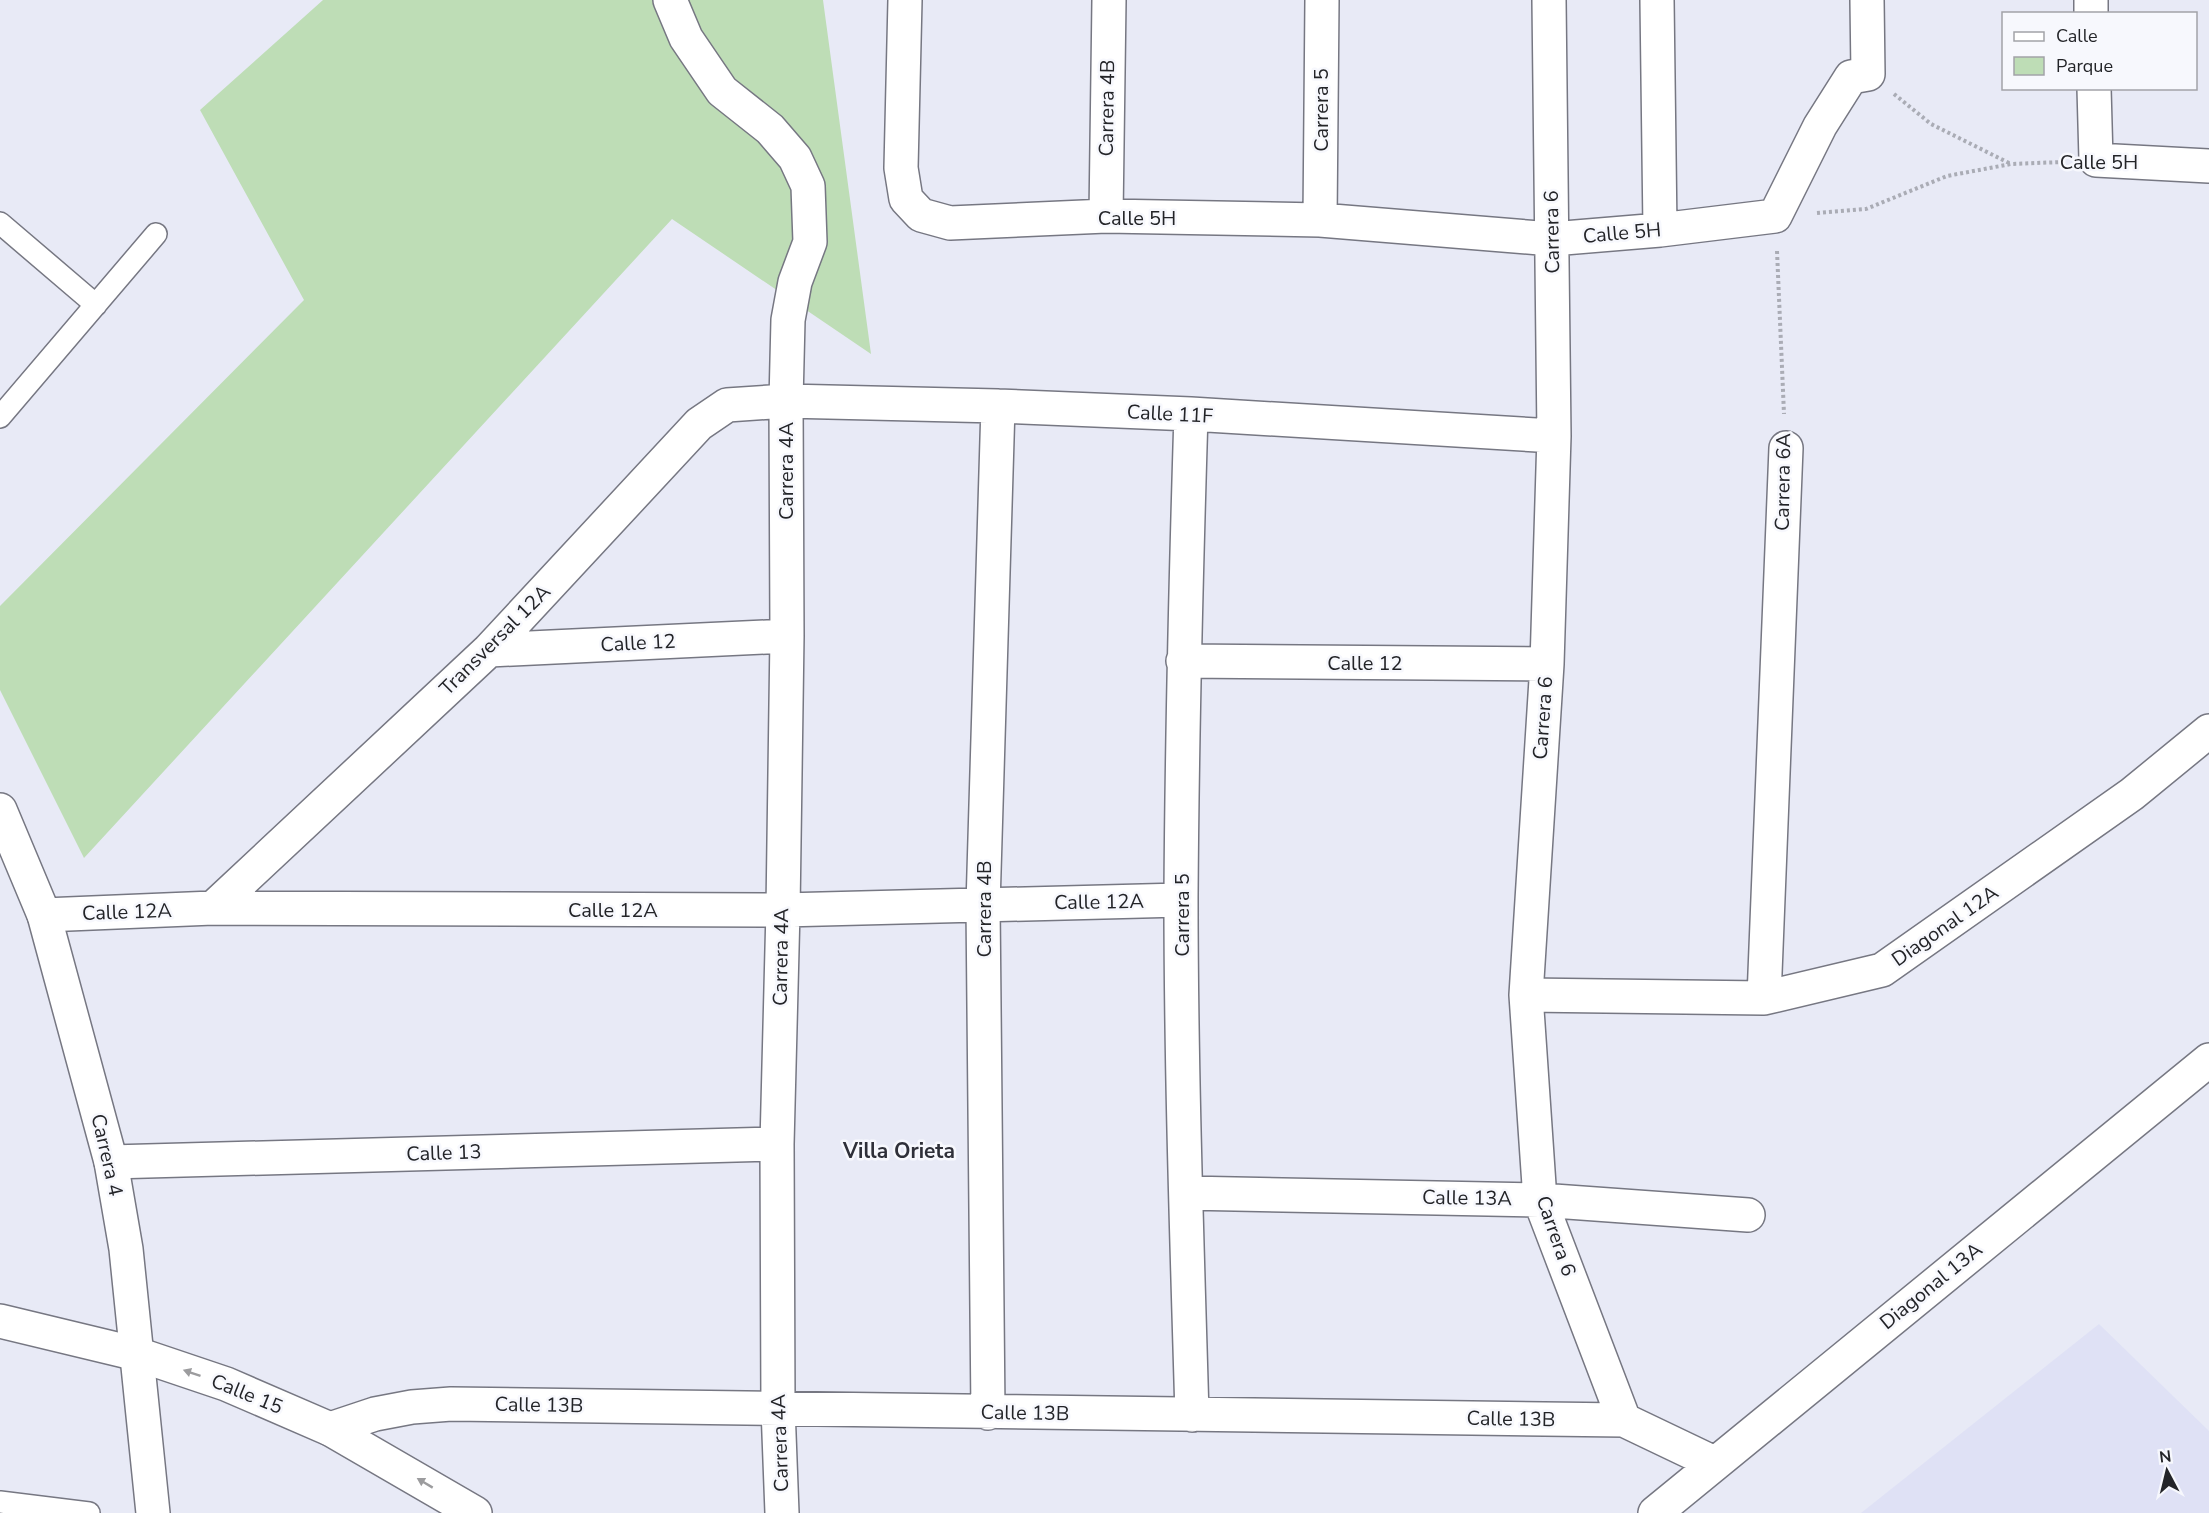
<svg xmlns="http://www.w3.org/2000/svg" width="2209" height="1513" font-family="'Nunito Sans',sans-serif">
	<rect width="100%" height="100%" fill="#e8eaf6"/>
	<path fill="#dfe1f5" d="M2099,1324l110,107v82h-348z"/>
	<path fill="#beddb6" d="M323,0h500l48,354 -199,-135 -588,639 -84,-168v-84l304,-306 -104,-190z"/>
	<g fill="none" stroke-linecap="round" stroke-linejoin="round">
		<g stroke="#767782" stroke-width="24">
			<path id="lane" d="M0,223l96,82
				M0,417l156,-183
				M0,1502l89,11"/>
		</g>
		<g stroke="#767782" stroke-width="36">
			<path id="street" d="M670,0l16,38 36,53 48,38 25,29 13,28 2,56 -15,40 -7,38 -2,81 1,235 -4,274 -6,234 1,264 4,105
				M905,0l-4,168 5,31 15,16 29,8 156,-7 214,4 232,19 108,-9 115,-14 45,-90 31,-49 17,-3 -1,-74
				M1549,0l5,436 -7,228 -21,331 14,205 84,220
				M1657,0l3,230
				M2091,0v14
				M2094,88l2,72 113,6
				M1106,216l3,-216
				M1320,220l2,-220
				M1191,414c-5,161 -9,322 -10,483 0,173 6,346 11,518
				M489,650l298,-14
				M1183,661l364,3
				M213,908l276,-258 210,-226 28,-19 59,-4 212,5 193,8 363,22
				M44,915l169,-7 570,2 398,-10
				M1526,995l238,3 118,-28 250,-176 77,-63
				M1764,998l22,-550
				M111,1162l666,-18
				M1186,1193l354,7 208,15
				M988,1413l-5,-508 15,-499
				M330,1429l45,-15 37,-7 39,-3 1173,16 90,43
				M1655,1513l554,-453"/>
		</g>
		<g stroke="#767782" stroke-width="36">
			<path id="secondary" d="M0,1321l137,33 89,30 104,45 145,84"/>
		</g>
		<g stroke="#767782" stroke-width="36">
			<path id="primary" d="M0,810l44,105 67,247 15,87 27,264"/>
		</g>
		<path stroke="#aaacb5" stroke-width="4" stroke-dasharray="3 3" stroke-linecap="butt" d="M1894,94l37,30 80,40
			M1817,213l49,-4 81,-33 64,-12 51,-2
			M1777,251l7,163"/>
		<use href="#lane" stroke="#fff" stroke-width="21"/>
		<use href="#street" stroke="#fff" stroke-width="33"/>
		<use href="#secondary" stroke="#fff" stroke-width="33"/>
		<use href="#primary" stroke="#fff" stroke-width="33"/>
	</g>
	<defs><path id="oneway-solid" d="M-6-.8H1V-3.2L6.5 0L1 3.2V.8H-6Z" transform="scale(1.5)"/></defs>
	<g fill="#9c9c9e">
		<use href="#oneway-solid" transform="translate(192 1373) rotate(-161)"/>
		<use href="#oneway-solid" transform="translate(425 1483) rotate(-149)"/>
	</g>
	<g text-anchor="middle" dominant-baseline="central" stroke-width="5" stroke-linejoin="round" paint-order="stroke">
		<g font-size="20" fill="#232428" stroke="#f7f8fd">
			<text transform="translate(1107 108) rotate(-89)">Carrera 4B</text>
			<text transform="translate(1321 110) rotate(-90)">Carrera 5</text>
			<text x="2099" y="162">Calle 5H</text>
			<text x="1137" y="218">Calle 5H</text>
			<text transform="translate(1552 232) rotate(-91)">Carrera 6</text>
			<text transform="translate(1622 233) rotate(-5)">Calle 5H</text>
			<text transform="translate(1170 414) rotate(3)">Calle 11F</text>
			<text transform="translate(786 471) rotate(-90)">Carrera 4A</text>
			<text transform="translate(1783 482) rotate(-89)">Carrera 6A</text>
			<text transform="translate(495 640) rotate(-45)">Transversal 12A</text>
			<text transform="translate(638 643) rotate(-3)">Calle 12</text>
			<text x="1365" y="663">Calle 12</text>
			<text transform="translate(1543 718) rotate(-86)">Carrera 6</text>
			<text transform="translate(1099 902) rotate(-1)">Calle 12A</text>
			<text transform="translate(984 909) rotate(-90)">Carrera 4B</text>
			<text x="613" y="910">Calle 12A</text>
			<text transform="translate(127 912) rotate(-2)">Calle 12A</text>
			<text transform="translate(1182 915) rotate(-90)">Carrera 5</text>
			<text transform="translate(1945 926) rotate(-35)">Diagonal 12A</text>
			<text transform="translate(781 957) rotate(-89)">Carrera 4A</text>
			<text transform="translate(444 1153) rotate(-2)">Calle 13</text>
			<text transform="translate(107 1155) rotate(77)">Carrera 4</text>
			<text transform="translate(1467 1198) rotate(1)">Calle 13A</text>
			<text transform="translate(1556 1236) rotate(71)">Carrera 6</text>
			<text transform="translate(1931 1286) rotate(-39)">Diagonal 13A</text>
			<text transform="translate(247 1394) rotate(22)">Calle 15</text>
			<text transform="translate(539 1405) rotate(1)">Calle 13B</text>
			<text transform="translate(1025 1413) rotate(1)">Calle 13B</text>
			<text transform="translate(1511 1419) rotate(1)">Calle 13B</text>
			<text transform="translate(780 1443) rotate(-92)">Carrera 4A</text>
		</g>
		<g font-size="21" font-weight="bold" fill="#2f3039" stroke="#f7f8fd">
			<text x="899" y="1151">Villa Orieta</text>
		</g>
	</g>
	<rect x="2002" y="12" width="195" height="78" fill="#f7f8fd" stroke="#a2a3a8" stroke-width="1.5"/>
	<rect x="2014" y="32" width="30" height="9" fill="#ffffff" stroke="#a2a3a8" stroke-width="1.5"/>
	<text x="2056" y="42" font-size="18" fill="#232428">Calle</text>
	<rect x="2014" y="57" width="30" height="18" fill="#beddb6" stroke="#a2a3a8" stroke-width="1.5"/>
	<text x="2056" y="72" font-size="18" fill="#232428">Parque</text>
	<g transform="translate(2167 1471) rotate(353)" stroke="#f7f8fd" stroke-width="4.5" paint-order="stroke">
	<path d="M0-4.5L10 22L0 15L-10 22Z" fill="#232428"/>
	<text y="-9" font-size="16" font-weight="bold" text-anchor="middle" fill="#232428">N</text>
	</g>
</svg>
